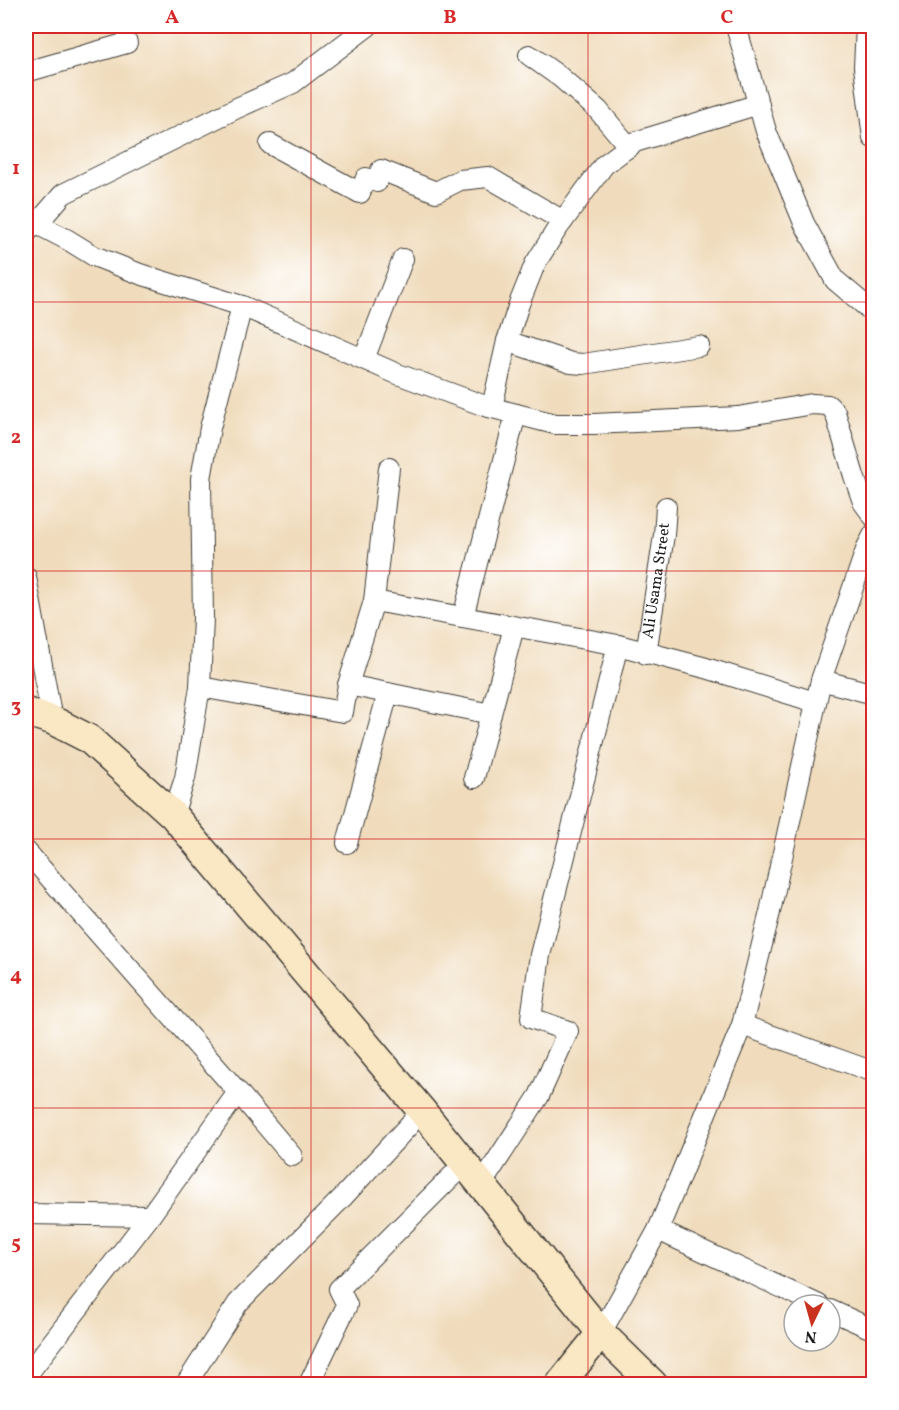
<svg xmlns="http://www.w3.org/2000/svg" width="899" height="1410" font-family="Vollkorn,serif">
	<rect width="100%" height="100%" fill="#fff"/>
	<filter id="ink" filterUnits="userSpaceOnUse"><feTurbulence type="fractalNoise" baseFrequency=".0167" numOctaves="2"/><feDisplacementMap in="SourceGraphic" scale="12" xChannelSelector="R" yChannelSelector="G"/><feConvolveMatrix kernelMatrix="1 2 1 2 8 2 1 2 1" color-interpolation-filters="sRGB"/></filter>
	<filter id="wash" filterUnits="userSpaceOnUse"><feTurbulence type="fractalNoise" baseFrequency=".008" numOctaves="4" result="noise"/><feDisplacementMap in="SourceGraphic" scale="24" xChannelSelector="R" yChannelSelector="G"/><feGaussianBlur stdDeviation="1.35" result="paint"/><feColorMatrix in="noise" values="0 0 0 0 0 0 0 0 0 0 0 0 0 0 0 0 0 1.4 0 .05"/><feComposite in="paint" operator="in"/></filter>
	<g filter="url(#wash)">
		<rect width="100%" height="100%" fill="#f0dcbc"/>
	</g>
	<g filter="url(#ink)">
		<g fill="none" stroke-linecap="round" stroke-linejoin="round">
			<g stroke="#3c3934" stroke-width="22">
				<g id="street">
					<path d="M736,26l30,105 38,92 31,57 39,33"/>
					<path d="M866,26l-2,41 9,71"/>
					<path d="M529,55l31,22 38,33 31,37"/>
					<path d="M26,72l101,-29"/>
					<path d="M270,144l90,49 6,-15 11,4 4,-12 55,22 24,-12 28,-3 75,44"/>
					<path d="M37,224l31,16 26,16 46,18 102,32 153,67 90,33 70,18h39l144,-7 74,-13 16,1 7,7 19,64 9,26 11,15"/>
					<path d="M26,232l11,-8 26,-30 174,-86 56,-25 75,-57"/>
					<path d="M507,341l64,22 12,1 116,-18"/>
					<path d="M364,359l39,-100"/>
					<path d="M492,407l15,-66 12,-37 16,-40 22,-35 47,-64 31,-23 124,-38"/>
					<path d="M26,577l26,143"/>
					<path d="M374,601l244,44 88,23 109,34"/>
					<path d="M463,617l53,-203"/>
					<path id="s1" d="M646,654l18,-119 2,-28"/>
					<path d="M821,680l53,14"/>
					<path d="M348,685l143,29"/>
					<path d="M200,687l143,25 5,-27 26,-84 15,-133"/>
					<path d="M474,778l40,-151"/>
					<path d="M173,815l12,-37 15,-91 3,-69 -2,-139 9,-51 32,-122"/>
					<path d="M347,843l41,-150"/>
					<path d="M26,851l212,241 54,64"/>
					<path d="M742,1025l132,47"/>
					<path d="M481,1185l58,-89 29,-65 -37,-13 9,-63 78,-310"/>
					<path d="M26,1214l124,2"/>
					<path d="M658,1230l161,75"/>
					<path d="M830,1310l44,20"/>
					<path d="M601,1333l57,-103 84,-205 28,-113 51,-232 46,-133 7,-13"/>
					<path d="M26,1376l124,-160 88,-124"/>
					<path d="M186,1384l52,-81 105,-106 79,-86"/>
					<path d="M309,1384l38,-79 -8,-16 125,-125"/>
				</g>
			</g>
			<g stroke="#3c3934" stroke-width="31">
				<path id="secondary" d="M26,712l26,8 37,19 84,76 249,296 179,222 52,51
					M560,1384l41,-51"/>
			</g>
			<use href="#street" stroke="#fff" stroke-width="20"/>
			<use href="#secondary" stroke="#fae7c3" stroke-width="28"/>
		</g>
	</g>
	<path fill="none" stroke="#d62828" stroke-width="1.5" stroke-opacity="0.55" d="M311,26v1358M588,26v1358M26,302h848M26,571h848M26,839h848M26,1108h848"/>
	<g text-anchor="middle" dominant-baseline="central" stroke-width="5" stroke-linejoin="round" paint-order="stroke">
		<g font-size="16" fill="#1c1c1c" stroke="#fff">
			<text stroke="none"><textPath href="#s1" startOffset="74">Ali Usama Street</textPath></text>
		</g>
	</g>
	<rect width="899" height="1410" fill="none" stroke="#fff" stroke-width="66"/>
	<g transform="translate(812 1323) rotate(185)"><circle r="28" fill="#ffffff" stroke="#a4a4a4" stroke-width="1.5"/>
	<path d="M0-4.5L10 22L0 15L-10 22Z" fill="#c8321e"/>
	<text y="-9" font-size="16" font-weight="bold" text-anchor="middle" fill="#1c1c1c">N</text>
	</g>
	<rect x="33" y="33" width="833" height="1344" fill="none" stroke="#d62828" stroke-width="2"/>
	<g font-size="20" text-anchor="middle" font-weight="bold" fill="#d62828">
		<text x="172" y="23">A</text>
		<text x="450" y="23">B</text>
		<text x="727" y="23">C</text>
		<text x="16" y="174">1</text>
		<text x="16" y="443">2</text>
		<text x="16" y="712">3</text>
		<text x="16" y="981">4</text>
		<text x="16" y="1249">5</text>
	</g>
</svg>
